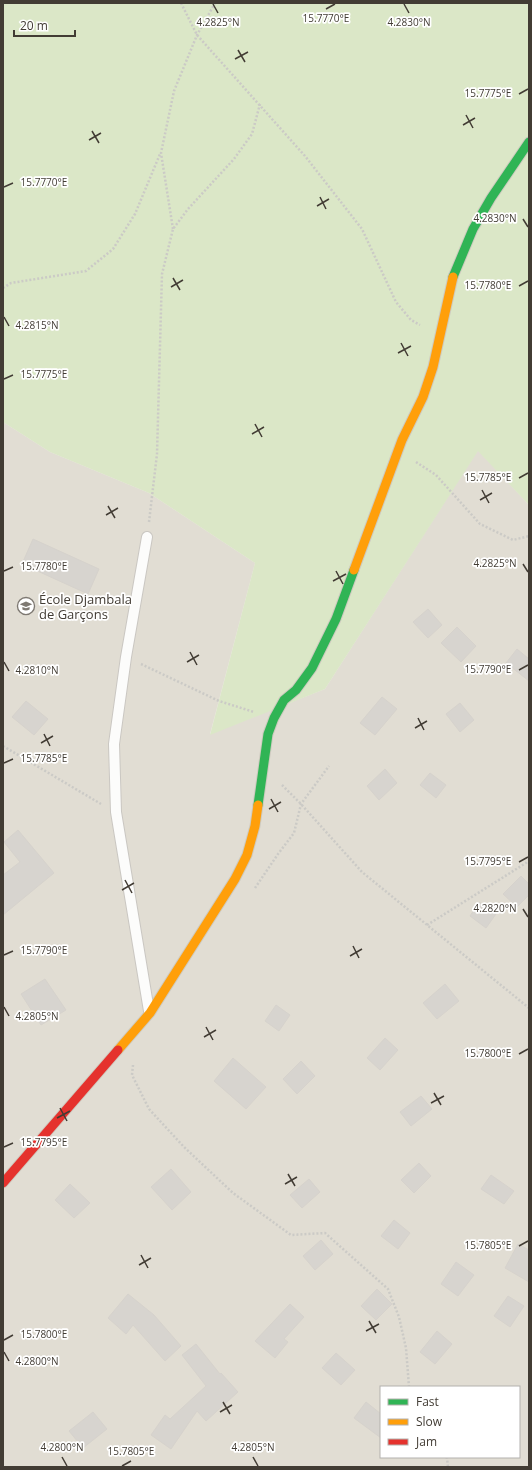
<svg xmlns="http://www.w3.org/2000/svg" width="532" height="1470" font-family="'Open Sans',sans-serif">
	<rect width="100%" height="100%" fill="#eeebe6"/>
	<path fill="#e1ddd3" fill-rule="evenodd" d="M3,422l47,30 99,41 106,70 -45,171 115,-45 153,-239 51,55v962h-526zM381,1387h138v70h-138z"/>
	<path fill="#dbe7c7" d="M3,3h526v502l-51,-54 -153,238 -115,46 45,-172 -106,-70 -99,-41 -47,-30z"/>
	<path fill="#d7d4cf" stroke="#d6d2cc" d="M33,539l66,30 -11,25 -66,-30z
		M428,609l14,16 -14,13 -15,-16z
		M457,627l19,19 -15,16 -20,-19z
		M517,649l12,10v22l-23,-18z
		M382,697l15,12 -22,26 -15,-12z
		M26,701l22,18 -14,16 -22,-18z
		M460,703l14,17 -14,12 -14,-18z
		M385,769l12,14 -18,17 -12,-14z
		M430,773l16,12 -10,13 -16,-13z
		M18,830l36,43 -51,42v-40l17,-13 -16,-20z
		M521,876l8,8v11l-12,12 -14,-13z
		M479,902l17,12 -10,14 -16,-12z
		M45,979l21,31 -25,15 -20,-31z
		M445,984l14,17 -22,18 -14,-16z
		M276,1005l14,10 -11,16 -14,-10z
		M385,1038l13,12 -18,20 -13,-12z
		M233,1058l33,29 -20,22 -32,-28z
		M301,1061l14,15 -18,18 -14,-15z
		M421,1096l11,13 -21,17 -11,-14z
		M419,1163l12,13 -17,17 -13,-13z
		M171,1169l20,23 -19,18 -21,-23z
		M491,1175l23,16 -10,13 -23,-15z
		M309,1179l11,13 -18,16 -12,-13z
		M70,1184l20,19 -16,15 -19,-18z
		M394,1220l16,13 -12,16 -17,-13z
		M321,1240l12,14 -18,16 -12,-14z
		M518,1244l11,6v32l-24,-14z
		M456,1262l18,13 -16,21 -17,-12z
		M377,1289l15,15 -16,16 -15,-14z
		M128,1294l26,21 27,31 -16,15 -32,-36 -7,9 -18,-16z
		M508,1296l16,10 -14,21 -16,-11z
		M290,1304l14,13 -20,22 4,3 -13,16 -20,-17z
		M437,1331l15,13 -17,20 -15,-12z
		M196,1344l24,30 1,-1 17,19 -32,29 -9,-10 -26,38 -20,-14 14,-20 5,4 36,-33 -24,-31z
		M336,1353l19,17 -14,15 -19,-17z
		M366,1402l15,12v24l-27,-20z
		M93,1412l14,17 -24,19 -14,-17z"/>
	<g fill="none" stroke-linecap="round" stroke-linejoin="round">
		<g stroke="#cac7c2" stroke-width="12">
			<path id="lane" d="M147,537l-21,120 -12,87 2,68 33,199"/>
		</g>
		<g stroke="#cecabf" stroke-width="11">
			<path id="fast" d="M453,277l20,-48 18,-31 38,-56
				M258,805l10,-71 6,-16 10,-18 12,-10 16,-22 24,-49 18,-49"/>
		</g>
		<g stroke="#cecabf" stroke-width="11">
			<path id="slow" d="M354,570l48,-130 21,-43 10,-30 20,-90
				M118,1050l32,-37 85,-134 12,-24 8,-29 3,-21"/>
		</g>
		<g stroke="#cecabf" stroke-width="11">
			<path id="jam" d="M3,1183l115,-133"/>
		</g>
		<path stroke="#cbcac6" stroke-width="2.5" stroke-dasharray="2 2" stroke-linecap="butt" d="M181,3l16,32 108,121 57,73 34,73 15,18 9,5
			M173,229l-12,-76 13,-62 23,-56 18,-32
			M3,288l8,-5 75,-12 27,-22 22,-35 25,-60
			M416,462l20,13 44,49 33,16 16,-4
			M149,522l8,-68 5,-180 11,-45 15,-20 46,-50 18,-25 8,-30
			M141,664l78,37 35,11
			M3,746l98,58
			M282,785l19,19 61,68 167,136
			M255,888l23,-34 16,-21 7,-29 28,-38
			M427,925l99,-62 3,-3
			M133,1065l-1,10 17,34 35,38 49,46 58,42 34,-2 63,56 11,28 7,31 3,39
			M446,1457l1,1 1,9"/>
		<use href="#lane" stroke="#fcfcfb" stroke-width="10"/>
		<use href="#fast" stroke="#30b455" stroke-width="9"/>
		<use href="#slow" stroke="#ff9f0a" stroke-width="9"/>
		<use href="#jam" stroke="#e5322d" stroke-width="9"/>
	</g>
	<path fill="none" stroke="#423c34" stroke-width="1.5" d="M213,4l5,9M404,4l5,9M326,9l9,-5M238,50l7,12M235,59l13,-7M519,94l9,-5M466,115l7,13M463,125l12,-7M92,131l7,12M89,140l12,-7M4,187l9,-4M320,197l6,12M317,206l12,-7M523,219l5,8M173,278l7,12M519,286l9,-5M171,287l12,-7M4,317l5,9M401,343l7,13M398,353l13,-7M4,379l9,-4M255,424l7,13M252,434l12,-7M519,478l9,-5M482,490l7,13M480,500l12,-7M108,506l7,12M106,515l12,-7M523,564l5,8M4,571l9,-4M336,571l7,13M333,581l13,-7M190,652l7,13M4,662l5,9M187,662l12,-7M519,670l9,-5M418,718l6,12M415,728l12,-7M44,734l6,12M41,743l12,-7M4,763l9,-4M271,799l7,13M269,809l12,-7M519,862l9,-5M125,880l7,13M122,890l12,-7M523,909l5,8M353,946l6,12M4,955l9,-4M350,956l12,-7M4,1007l5,9M206,1027l7,13M204,1037l12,-7M519,1054l9,-5M434,1093l7,12M431,1103l13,-7M60,1108l7,13M57,1118l13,-7M4,1147l9,-4M288,1174l7,12M285,1184l12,-7M519,1246l9,-5M141,1255l7,13M139,1265l12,-7M369,1321l7,12M366,1331l13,-7M4,1340l9,-5M4,1352l5,9M223,1402l7,12M220,1412l12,-7M62,1457l5,9M253,1457l5,9M122,1466l9,-5"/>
	<defs>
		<g id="school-ring" transform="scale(0.9)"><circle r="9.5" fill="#fff" stroke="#7e7972" stroke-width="1.5"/><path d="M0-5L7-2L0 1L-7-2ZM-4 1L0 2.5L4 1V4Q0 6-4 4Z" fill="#7e7972"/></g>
	</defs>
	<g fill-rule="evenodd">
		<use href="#school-ring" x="26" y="606"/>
	</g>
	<g text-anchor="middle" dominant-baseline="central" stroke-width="3.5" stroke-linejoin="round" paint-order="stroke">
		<g font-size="13" fill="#423c34" stroke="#fff" text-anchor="start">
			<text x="39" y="599">École Djambala<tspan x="39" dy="15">de Garçons</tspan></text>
		</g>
	</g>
	<g font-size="10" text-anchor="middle" fill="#423c34" stroke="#fff" stroke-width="3.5" stroke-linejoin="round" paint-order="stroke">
		<text x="326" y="22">15.7770°E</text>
		<text x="218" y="26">4.2825°N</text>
		<text x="409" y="26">4.2830°N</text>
		<text x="488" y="97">15.7775°E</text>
		<text x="44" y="186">15.7770°E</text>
		<text x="495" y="222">4.2830°N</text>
		<text x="488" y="289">15.7780°E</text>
		<text x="37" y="329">4.2815°N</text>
		<text x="44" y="378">15.7775°E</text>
		<text x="488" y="481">15.7785°E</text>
		<text x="495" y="567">4.2825°N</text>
		<text x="44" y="570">15.7780°E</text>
		<text x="488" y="673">15.7790°E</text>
		<text x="37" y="674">4.2810°N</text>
		<text x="44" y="762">15.7785°E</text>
		<text x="488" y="865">15.7795°E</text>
		<text x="495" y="912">4.2820°N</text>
		<text x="44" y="954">15.7790°E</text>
		<text x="37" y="1020">4.2805°N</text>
		<text x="488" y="1057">15.7800°E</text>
		<text x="44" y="1146">15.7795°E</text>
		<text x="488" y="1249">15.7805°E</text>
		<text x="44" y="1338">15.7800°E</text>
		<text x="37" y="1365">4.2800°N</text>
		<text x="62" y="1451">4.2800°N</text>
		<text x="253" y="1451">4.2805°N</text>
		<text x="131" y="1455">15.7805°E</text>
	</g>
	<rect width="532" height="1470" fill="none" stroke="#423c34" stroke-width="8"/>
	<rect x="380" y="1386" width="140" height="72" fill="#ffffff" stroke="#b3b1ae"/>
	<rect x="388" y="1399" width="20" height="6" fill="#30b455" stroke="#b3b1ae"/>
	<text x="416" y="1406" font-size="12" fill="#423c34">Fast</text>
	<rect x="388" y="1419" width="20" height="6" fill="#ff9f0a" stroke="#b3b1ae"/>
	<text x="416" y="1426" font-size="12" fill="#423c34">Slow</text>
	<rect x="388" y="1439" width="20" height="6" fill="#e5322d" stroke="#b3b1ae"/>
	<text x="416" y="1446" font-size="12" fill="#423c34">Jam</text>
	<path d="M14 30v6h61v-6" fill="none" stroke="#423c34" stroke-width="2"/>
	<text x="20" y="30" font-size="12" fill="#423c34" stroke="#ffffff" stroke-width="3" paint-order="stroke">20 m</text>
</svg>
